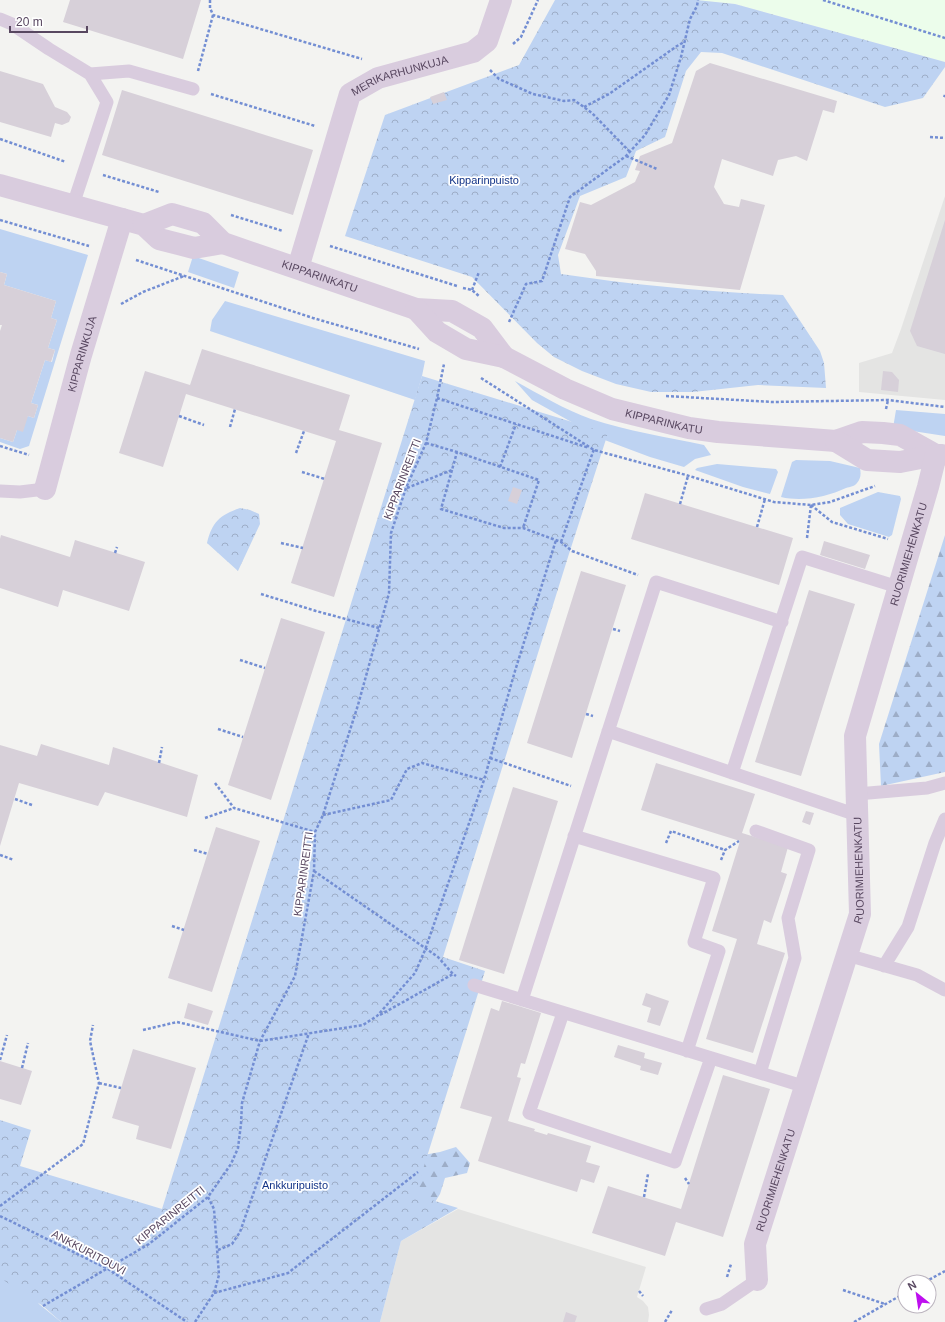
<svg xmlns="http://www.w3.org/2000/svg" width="945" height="1322" font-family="Arial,sans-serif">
	<defs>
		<pattern id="forest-firs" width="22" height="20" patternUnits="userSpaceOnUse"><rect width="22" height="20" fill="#bed3f2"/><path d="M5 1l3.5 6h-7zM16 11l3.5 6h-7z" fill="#9dadc7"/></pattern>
		<pattern id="park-crowns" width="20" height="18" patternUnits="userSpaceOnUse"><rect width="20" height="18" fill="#bed3f2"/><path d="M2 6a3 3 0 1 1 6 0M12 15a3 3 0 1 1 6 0" fill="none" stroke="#9dadc7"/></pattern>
	</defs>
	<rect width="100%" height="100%" fill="#f3f3f1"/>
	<path fill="#ecfdeb" d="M696,0h249v62l-210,-58z"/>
	<path fill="#e4e4e3" d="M945,196v204l-86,-8v-29l33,-10 9,-24z
		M458,1209l188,58 -9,30 6,4 5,6 1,8 -1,7h-268l21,-81z"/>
	<path fill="#bed3f2" d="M0,229l88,26 -59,191 -9,3 -20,-7v-4l13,4 4,-12 11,-14 6,2 4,-13 -7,-2 14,-43 7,2 3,-12 -7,-2 9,-28 -6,-2 5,-17 -52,-16 3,-11 -7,-2z
		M193,256l46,16 -5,16 -46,-16z
		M225,301l200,60 -3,15 -7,24 -205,-69 2,-11z
		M515,381c24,13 50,29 76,38 37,12 75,18 113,26l7,10 -16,4 -11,8 -34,-10 -48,-18 -70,-39z
		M896,410l49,4v22l-52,-8z
		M796,460l34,1 30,7c1,6 1,10 -3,15 -2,3 -7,4 -11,5 -19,9 -44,14 -65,9l11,-35z
		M717,464l59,5 2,3 -8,22 -27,-7 -48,-17 2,-2z
		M878,492l22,4 1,3 -9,36 -3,2 -41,-13 -8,-9v-7z
		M0,1234l39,70 22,18h-61z"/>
	<path fill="url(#forest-firs)" d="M945,535v237l-64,14 -2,-42z
		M456,1147l14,16 -3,10 -22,5 -5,16 -8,13 -93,-24 73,-26 28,-5z"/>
	<path fill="url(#park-crowns)" d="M555,0h141l39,4 210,58v5l-22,31 -38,9 -163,-54 -21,-1 -15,19 -21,66 -29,14 -10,26 -46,19 -22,59 3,19c73,11 148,18 222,21l37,56 4,12 2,25 -68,-3 -65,7h-42l-35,-8 -34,-13 -28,-14 -17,-14 -65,-66 -127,-41 40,-121 134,-50z
		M422,376l186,57 -40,124 -125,400 42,14 -70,224 43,13 -57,33 -21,81h-319l-18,-16 -43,-28v-158l31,10 -11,36 142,43z
		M240,508l10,2 9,4 1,10 -22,47 -31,-28c5,-21 13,-28 33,-35z"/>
	<path fill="#d7d0d9" d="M70,0h131l-18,59 -120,-37z
		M710,63l127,38 -3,12 -11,-3 -16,51 -11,-5 -18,4 -5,16 -51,-17 -8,28 10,17 15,3 2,-8 24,6 -25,85 -144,-14v-5l-11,-17 -20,-5 15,-47 11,3 44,-23 5,-11 -5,-1 5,-14 32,-13 24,-72z
		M0,71l43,13 12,23 12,5 4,5 -2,5 -7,3 -7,-2 -4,14 -51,-15z
		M122,90l191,60 -20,65 -191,-60z
		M444,92l3,8 -14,4 -3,-7z
		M945,220v134l-28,-8 -7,-15z
		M0,272l7,2 -3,11 52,16 -5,17 6,2 -9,28 7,2 -4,12 -6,-2 -14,43 7,2 -4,13 -6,-2 -5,16 -6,-2 -4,12 -13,-4v-107l2,-6h-2z
		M202,349l148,46 -11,35 43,13 -48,154 -43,-14 45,-142 -150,-47 -23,73 -44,-14 26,-82 45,14z
		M883,371l9,1 7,8 -1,12 -17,-2z
		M513,487l9,3 -5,14 -9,-3z
		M645,493l148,45 -14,47 -148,-46z
		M1,535l69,22 5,-17 70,22 -16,49 -66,-21 -5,17 -58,-19v-49z
		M824,541l46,14 -5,14 -45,-14z
		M581,571l45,14 -54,173 -45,-15z
		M809,590l46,14 -54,172 -46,-14z
		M281,618l44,14 -54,168 -43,-15z
		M41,744l68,21 4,-18 85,28 -11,42 -82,-25 -7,14 -79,-23 -19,63v-101l37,11z
		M656,763l99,31 -13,39 46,14 -7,25 6,2 -16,49 -7,-3 -7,24 28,9 -32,100 -47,-14 31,-100 -25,-8 28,-90 -99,-31z
		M513,787l45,14 -54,173 -45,-14z
		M806,811l8,2 -4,12 -8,-3z
		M216,827l44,14 -48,151 -44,-14z
		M646,993l23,8 -9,25 -13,-4 4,-14 -9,-3z
		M502,1001l39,12 -16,51 -4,-1 -4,14 4,1 -13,43 27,8 -1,2 13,4 1,-2 43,13 -5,16 14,4 -6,17 -13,-4 -4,13 -99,-31 14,-44 -32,-9 31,-100 8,3z
		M188,1003l25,8 -5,14 -24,-7z
		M618,1045l27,8 -1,5 18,5 -4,12 -18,-5 1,-4 -27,-9z
		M133,1049l63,19 -25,81 -35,-10 3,-13 -27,-8z
		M0,1061l32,10 -11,34 -21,-6z
		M723,1075l47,14 -47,148 -47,-15 -11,34 -73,-23 16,-47 73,23z
		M566,1312l11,4 -2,6h-12z"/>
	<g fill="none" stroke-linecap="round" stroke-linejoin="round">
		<path stroke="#738ed3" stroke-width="2.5" stroke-dasharray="3 2" stroke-linecap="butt" d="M210,0v8l3,7 149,44
			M823,0l122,38
			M513,44l8,-7 17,-37
			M490,70l9,9 34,15 31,7 10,-1 18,13 38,39
			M198,71l15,-56
			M211,94l104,32
			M944,97l1,-2
			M584,107l25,-13 68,-48 7,-4
			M930,137l15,1
			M0,139l66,23
			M626,156l31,13
			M103,175l56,17
			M231,215l52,16
			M0,220l89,26
			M330,246l127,40
			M136,260l177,58 106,31
			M463,288l9,2 8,7
			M472,290l7,-18
			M121,304l22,-12 41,-16
			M509,322l17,-38 16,-3 28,-84 56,-41 19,-21 24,-40 12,-38 9,-38 7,-13 1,-6
			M481,378l113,72 92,25 88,27 37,3 19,-3 45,-16
			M666,396l107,6 115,-2 57,7
			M437,398l152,50
			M886,409l2,-9
			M179,416l25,9
			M230,427l5,-18
			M426,443l31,9 82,28 -16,48
			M0,446l29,9
			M296,453l8,-22
			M500,467l16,-43
			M452,470l-11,39 63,19h19l38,14 11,9 66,24
			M302,472l23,7
			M407,488l45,-18 5,-18
			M680,504l8,-28
			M811,505l21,17 56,17
			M757,527l8,-28
			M807,538l4,-33
			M561,542l33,-93
			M281,543l22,5
			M115,553l2,-6
			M261,594l55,17 63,17
			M613,629l7,2
			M240,660l25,8
			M586,714l7,2
			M218,729l25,8
			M490,758l81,28
			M159,763l3,-16
			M215,783l19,25 81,24
			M15,799l17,6
			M323,815l68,-15 16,-31 15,-6 62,17
			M205,818l29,-10
			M666,843l5,-12 54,19
			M194,850l14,4
			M0,855l14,5
			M721,860l4,-10 14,-9
			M314,871l124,86 15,17 3,2
			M172,926l12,4
			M380,1015l73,-41
			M143,1030l34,-8 83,19 103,-16 14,-9 38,-43 10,-23 59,-170 31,-109 41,-131
			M0,1060l7,-25
			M22,1068l6,-25
			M99,1083l22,5
			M685,1178l4,6
			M644,1197l4,-23
			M0,1206l83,-62 16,-61 -9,-42 3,-16
			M0,1216l108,53 79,53
			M218,1250l14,-6 8,-12 69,-199
			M727,1277l4,-13
			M925,1282l20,-11
			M843,1290l42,14
			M639,1291l4,5
			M214,1293l74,-20 130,-101
			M43,1306l106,-62 59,-47 23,-33 7,-16 3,-24 1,-21 18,-62 35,-65 19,-105 1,-39 8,-17 35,-110 31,-112 2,-60 15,-45 20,-45 11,-45 7,-34
			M195,1322l19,-29 5,-18 -5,-66 -6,-12
			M665,1322l7,-12
			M854,1322l51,-29"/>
		<path stroke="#d9ccde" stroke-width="13" d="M0,19l12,5 37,25 41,25 17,28 -34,103
			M90,74l39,-3 64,18
			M0,491l20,1 25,-3
			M608,731l249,84
			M732,773l70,-216 96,30
			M857,794l70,-6 18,-5
			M756,831l53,19 -21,68 7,40 -35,115
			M574,836l140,42 -20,64 25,9 -32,100
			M847,955l70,20 28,15
			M884,966l24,-39 27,-84 10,-24
			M474,985l332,102
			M522,1000l134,-418 126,40
			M563,1013l-34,100 146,49 36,-104
			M706,1309l16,-5 35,-24"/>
		<g stroke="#d9ccde" stroke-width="22">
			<path d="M0,185l144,40 15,14 35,9 29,-5"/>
			<path id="s1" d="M144,225l28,-11 31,9 20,20 193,66 36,2 30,17 22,29"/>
			<path id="s2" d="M298,268l52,-174 28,-16 95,-26 14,-11 14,-41"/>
			<path id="s3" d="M416,309l21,23 29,17 38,8 61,32 47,20 77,19 29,4 118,9 26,-9 21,1 17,2 36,20"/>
			<path d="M836,441l31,19 33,2 36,-7h6"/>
			<path id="s4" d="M45,489l36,-134 41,-136"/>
			<path id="s5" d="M757,1280l-2,-36 105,-330 -5,-178 73,-249 8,-32"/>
		</g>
	</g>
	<g text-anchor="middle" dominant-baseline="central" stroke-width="3.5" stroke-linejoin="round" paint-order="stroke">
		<g font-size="11" fill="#584760" stroke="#fff">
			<text stroke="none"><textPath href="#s2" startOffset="235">MERIKARHUNKUJA</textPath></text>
			<text stroke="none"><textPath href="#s1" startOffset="193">KIPPARINKATU</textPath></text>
			<text stroke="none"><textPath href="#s4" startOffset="140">KIPPARINKUJA</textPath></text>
			<text stroke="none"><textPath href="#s3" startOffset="277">KIPPARINKATU</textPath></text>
			<text transform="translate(402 479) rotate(-69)">KIPPARINREITTI</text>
			<text stroke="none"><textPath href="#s5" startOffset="750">RUORIMIEHENKATU</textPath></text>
			<text stroke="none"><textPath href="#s5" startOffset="426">RUORIMIEHENKATU</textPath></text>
			<text transform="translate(303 874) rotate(-82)">KIPPARINREITTI</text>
			<text stroke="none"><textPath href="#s5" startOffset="103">RUORIMIEHENKATU</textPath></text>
			<text transform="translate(170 1215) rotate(-39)">KIPPARINREITTI</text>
			<text transform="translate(89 1252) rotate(28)">ANKKURITOUVI</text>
		</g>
		<g font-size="11" fill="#123387" stroke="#fff">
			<text x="484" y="180">Kipparinpuisto</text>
			<text x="295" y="1185">Ankkuripuisto</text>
		</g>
	</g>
	<g transform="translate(917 1294) rotate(330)"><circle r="19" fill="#ffffff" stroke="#bcb5bf"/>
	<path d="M0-3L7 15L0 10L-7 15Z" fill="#be0fef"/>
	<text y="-6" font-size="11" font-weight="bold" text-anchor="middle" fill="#584760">N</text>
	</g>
	<path d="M10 26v6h77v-6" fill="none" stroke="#584760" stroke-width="2"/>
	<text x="16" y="26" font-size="12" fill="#584760" stroke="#ffffff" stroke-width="3" paint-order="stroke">20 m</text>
</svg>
